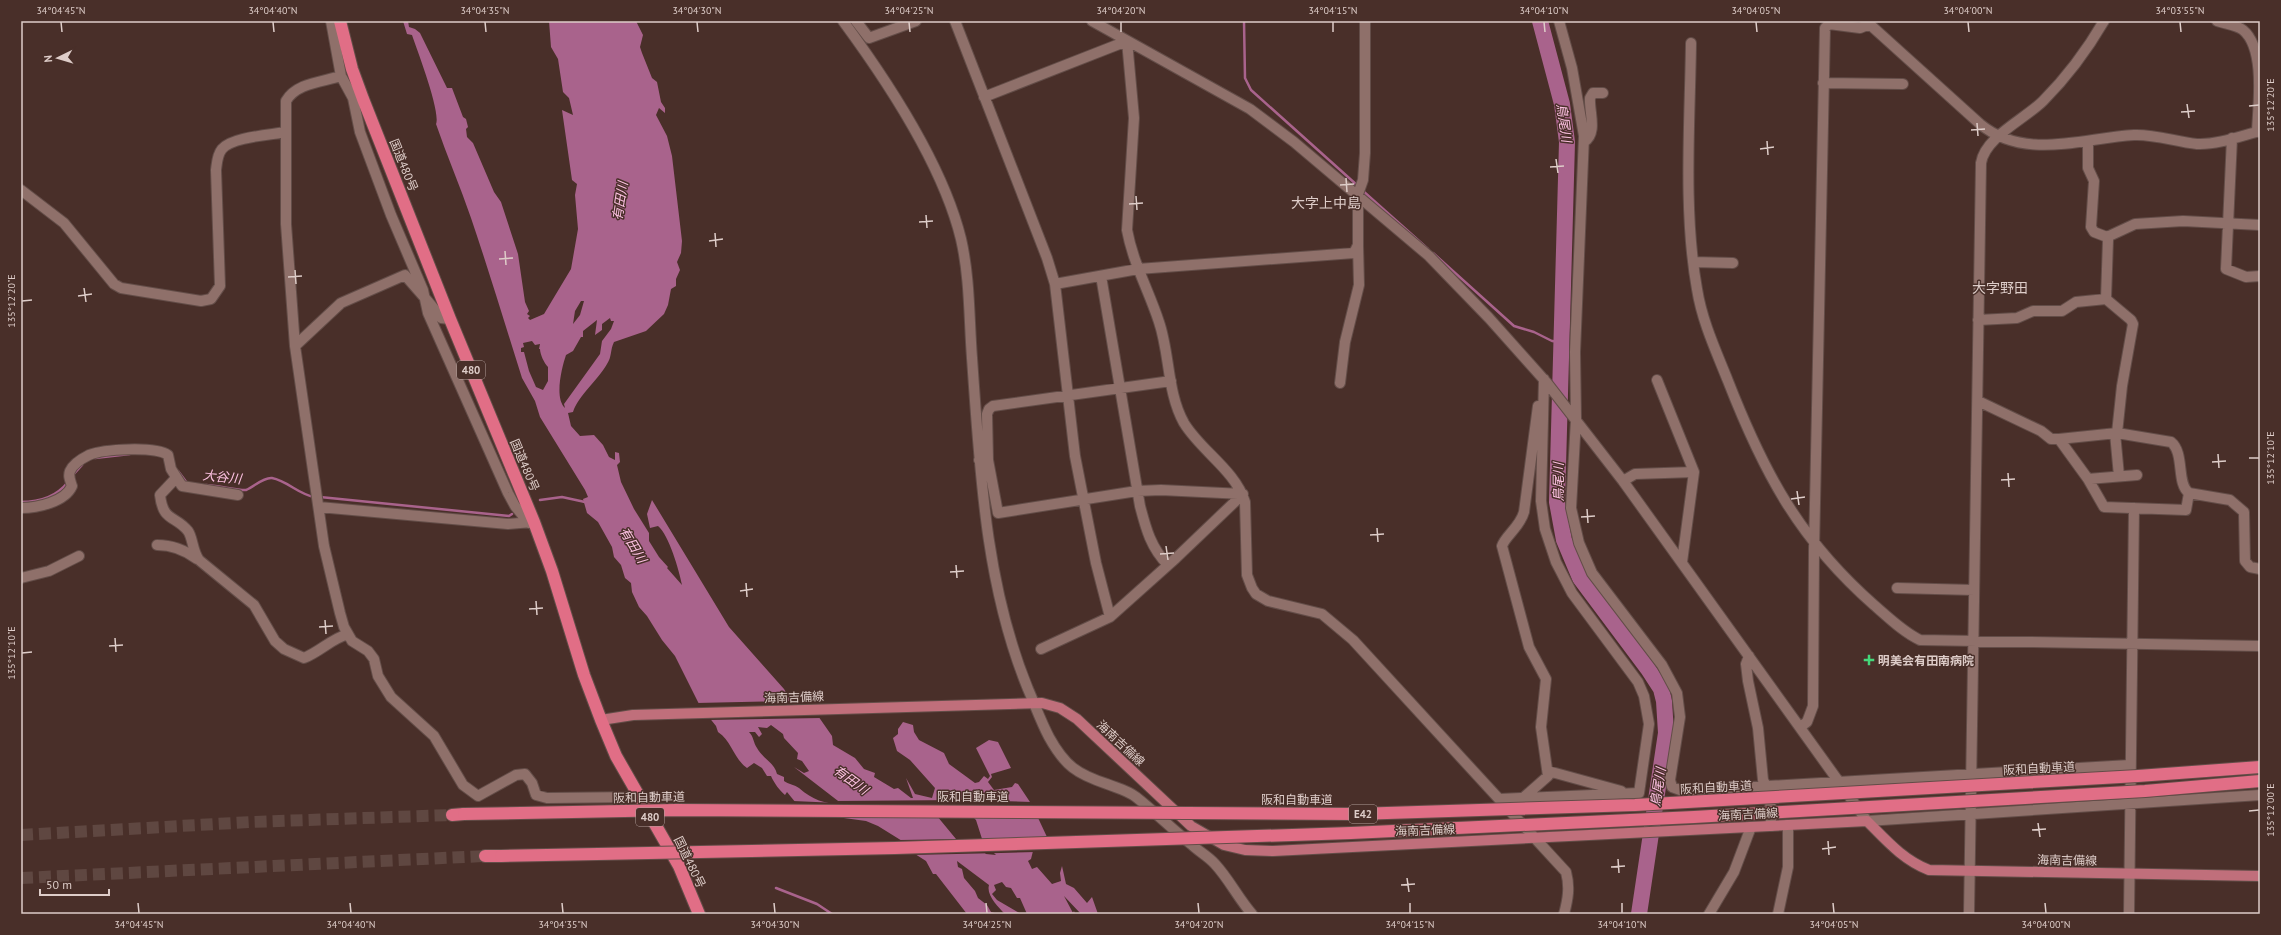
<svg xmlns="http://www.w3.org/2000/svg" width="2281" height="935" font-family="'PT Sans','Noto Sans JP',sans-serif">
	<rect width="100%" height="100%" fill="#492f29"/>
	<path fill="#a9638c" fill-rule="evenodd" d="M403,21h5l1,6 6,2 5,4 27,55h5l11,29 3,2 2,8 -2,2 1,8 6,6 21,49 7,10 17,52 7,48 4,9 -2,3 3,2 -2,2 2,2 14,-6 27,-45 7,-40 -3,-34 2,-11 -5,-4 -10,-70 11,5 -4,-17 -6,-6 -5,-33 -7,-12 -2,-26h87l7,14 -3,12 2,6 10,25 5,4 4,20 4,6v5l-6,-5 -3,7 11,21 5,20 10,85 -1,12 -4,9 3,8 -4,9v7l-5,3 -3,16 -4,9 -18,17 -32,11c-4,8 -2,15 -7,22 -9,16 -29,32 -34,48l-5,1 3,13 9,10 14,-1 9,10 6,12 6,3v-8l4,1 1,9 -3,3 4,17 13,27 15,24v8l10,16 9,10 -1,1 15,17c-3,-15 -13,-50 -24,-59l-8,2 -3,-14 5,-14 77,127 55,62 7,12 25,12 16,23 1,9 22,13 9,11 11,4 -1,4 20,12 4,-1 13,10h2l-7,-20 9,16 17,4 3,-10 -25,-28 -13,-9 -4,-13 5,-4v-5l5,-7 10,3 1,7 5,8 25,13 5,11 26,19 4,-1 5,-6 4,3 2,-3 -14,-28 13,-8 9,2 13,26 -20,6 1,3 -4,5 6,8 18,-3 3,-4 3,1 14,21 15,32 -14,14 -2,8 -3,2 4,8 5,-2 15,17 9,-3 -1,-8 2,-7 4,18 8,4 13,15 5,-6 6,17h-17l-17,-18 9,17 1,-2 1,3h-48l-7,-16h-3l-6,-10 -5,-1 -4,-5 -8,3 2,5 -4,4 5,6 24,14h-16c-7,-7 -19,-19 -16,-29l-32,-24 1,6 4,2 2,9 11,13 3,7 9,7 4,7 7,2h-31l-31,-40h-3l-7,-13 -11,-7 -8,-10 -29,-18 -12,-5 -37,-5 -29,-8 -13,-16 -2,3c-5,-4 -11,-12 -14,-19h-4l-5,-8 -8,-5 -7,5c-14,-10 -15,-27 -29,-36l-2,-6 -16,-20 -25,-50 -13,-16 -15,-24 -8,-9 -7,-15 -1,-9 -6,-5 -4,-13 -7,-8 -2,-10 -14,-25 -11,-9 -4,-14 5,-2 -3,-7 -45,-73 -5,-16 -13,-23c-17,-54 -33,-107 -51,-160 -11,-32 -24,-62 -35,-94 5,-12 -19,-74 -24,-89l-5,-1zM581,301h3l-4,14 -7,9 2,-13zM610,318l1,3h3l-3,8 -9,12 -2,13 -36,50 1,4c-11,-10 -3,-41 1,-53l7,-4 8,-14h2v-6l14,-11 -2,15 7,-5v-6zM532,341l3,4 5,-1 -1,5h1c0,5 4,14 8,18v14l-5,9 -7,-3 -7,-16 -5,-19h-3v-4l3,-1 -1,-4zM771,725l12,9 1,4 14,15 -1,6 5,2 7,10 -5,2 -10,-6 48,37c-18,0 -29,-4 -43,-16 -4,-3 -11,-4 -15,-7v-4l-7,-3c-3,-12 -14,-15 -20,-26 -4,-6 -3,-11 -8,-16h6l4,5 3,-3 -4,-7 9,1zM954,799l22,21 7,22 13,13 -10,-1 -6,-6 -24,-9 -19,-23 5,-11z"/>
	<path fill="#492f29" d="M794,701l23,10 4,7 -113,2 -12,-17z
		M961,800l71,2 7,14 -79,-9 -7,-6 -9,5 -145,3 -6,-8 45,2 -3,-2z
		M1049,837l-7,5 -7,10 -34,1 -89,2 -13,-15 64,-1 29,14 -12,-14z"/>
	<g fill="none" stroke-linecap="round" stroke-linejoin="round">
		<path stroke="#a9638c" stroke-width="2.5" d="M1244,21l1,57 6,12 107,96
			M1363,191l65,58
			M1433,253l81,73 20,6 18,9 10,1
			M95,458l35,-4
			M178,471l9,12
			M72,476l10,-11
			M206,485c9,0 35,6 40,5 8,-3 17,-13 26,-12 16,3 27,17 43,19
			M320,497l189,19 3,-2
			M540,500l22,-3 23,5
			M21,502c19,0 36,-6 47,-20
			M776,888l41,16 15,10"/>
		<path stroke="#a9638c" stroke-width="16" d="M1540,21l22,83 5,38 -10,360 7,38 16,38 68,91 13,20 3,12 2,32 -27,181"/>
		<path stroke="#5f4741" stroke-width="12" stroke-dasharray="12 6" stroke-linecap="butt" d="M21,835l230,-13 201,-7
			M21,878l464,-22"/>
		<g stroke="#634d48" stroke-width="12">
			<path id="minor" d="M331,21l10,55
				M843,21c45,61 100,144 118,218 9,39 8,80 11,119 8,112 13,226 56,331 7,16 13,33 21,48 16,29 28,37 58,47 10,4 20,6 29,13 19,15 36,32 55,47 7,7 17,12 24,20 14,15 23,34 37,50
				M856,21l13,17 47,-17
				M955,21l92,237 8,26 20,172 21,107 14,54
				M1092,21l158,88 44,33 135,114 60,62 58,65 76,98 244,340 393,-26
				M1559,21l13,47 12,68 -9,216 1,67 -5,89 8,35 13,30 70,92 15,28 3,24 -10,63 2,7 11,4 447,-26
				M1866,21l114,103c45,37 102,14 154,11 21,-1 42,7 63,9 20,1 44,-8 63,-13
				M2217,21c8,3 20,4 26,9 23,19 15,76 14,102
				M1127,41l7,77 -7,112c6,33 22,61 32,92 11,32 8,71 25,101 17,28 51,47 61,79l2,73 5,13 4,6 12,7 54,13 31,26 213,232c4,15 2,27 -2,42
				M1691,43c-1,79 -8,168 6,246 5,32 19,62 31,92 36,92 71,158 146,224 14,12 29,27 46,35l340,6
				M1823,83l80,1
				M984,97l143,-56
				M353,98l7,34 31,83 32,75 5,23 80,180 7,13 14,17
				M363,99l-10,-1 -12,-22c-19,6 -45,7 -55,25v123l9,122 29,200 16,67 4,14 8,14 16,10 6,8 4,17 13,21 43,39 29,49 15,11 38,-21 9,-1 7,9 4,12 11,3 92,-1
				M2232,138l-6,131 20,8 14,-1
				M2088,141v27l6,13 -3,46 3,5 13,5 1,3 -2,59 25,21 2,4 -11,62 -5,47
				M1584,142c14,-9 5,-30 6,-44l3,-5h10
				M21,190l43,33 50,61 7,4 80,13 10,-2 9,-13 -4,-116c1,-7 1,-15 6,-21 10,-12 48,-14 64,-17
				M2107,237l28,-13 48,-3 77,4
				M1693,262l40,1
				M1101,276l39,230c6,23 11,42 28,59
				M1055,284l83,-15 216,-16 4,-8v-51l5,-14 2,-27v-132
				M1978,320l39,-2 16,-7h29l14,-9 30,-3
				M295,346l46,-43 64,-28c12,15 25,27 36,43l9,1
				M1657,380l37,92 -12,90
				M1340,383l5,-41 14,-57 -1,-40
				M1978,401l63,30 10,8h8l29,40 16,28 82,3 3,-17 41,7 14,12 1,49 5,6 10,2
				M2115,433l4,43
				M2059,439l58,-6 54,9c14,11 5,42 18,51
				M979,460h9l10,53 139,-22 24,-1 82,4
				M988,460l-1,-46 2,-5 4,-3 178,-25
				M176,478l-16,17c3,27 15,20 28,36 5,7 4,19 11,29l55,45 21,36 9,8 20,9c17,-7 27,-19 44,-24
				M2088,479l49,-4
				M1623,481l12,-7 59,-2
				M319,507l189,17 24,-2
				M21,508c16,0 44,-6 51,-22 -2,-6 -4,-10 -2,-15 3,-7 13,-13 19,-16 15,-6 66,-9 79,0l3,14 11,17 56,9
				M157,545c16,0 28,5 40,14
				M21,578l28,-7 30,-15
				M1897,588l77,2
				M1041,649l69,-32 66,-59 67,-64
				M1749,656l-3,8 2,17 10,47 5,52 7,14 1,32
				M1800,727l7,-5 6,-16 1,-155 11,-523 4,-4 31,4 10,-4
				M1548,771l73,20
				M1523,798l25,-22 -7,-49 5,-48 -17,-32 -27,-101c3,-10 18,-19 22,-34l14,-106
				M1499,799l140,-6 10,-69 -5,-28 -6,-14 -66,-89 -16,-31 -11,-33 -4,-28 3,-122
				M1709,914l25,-42 17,-45
				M1778,914l10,-47v-42
				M1969,914l12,-751c4,-26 44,-44 62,-62 24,-24 44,-51 61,-80
				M2129,914l5,-406"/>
		</g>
		<g stroke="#634d48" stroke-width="12">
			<path id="major" d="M601,720l32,-5 409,-12 18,5 17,11 114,107 33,19 21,5 28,1 594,-30c19,19 36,39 62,49l331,6"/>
		</g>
		<g stroke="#634d48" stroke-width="14">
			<path id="highway" d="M340,21l12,48 11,30 87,220 84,203 18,49 32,104 17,45 15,36 63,110 20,48
				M452,815l12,-1
				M485,856h16"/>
		</g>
		<use href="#minor" stroke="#8f706a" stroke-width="10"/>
		<use href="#major" stroke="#c06f7b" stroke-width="10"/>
		<use href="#highway" stroke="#e16e86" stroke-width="12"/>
		<g stroke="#634d48" stroke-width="14" stroke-linecap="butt">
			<path id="highway-bridge" d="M464,814l212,-4 680,4 279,-9 503,-29 122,-9
				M501,856l394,-8 456,-15 343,-16 451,-26 115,-10"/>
		</g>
		<use href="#highway-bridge" stroke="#e16e86" stroke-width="12"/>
	</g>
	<path fill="none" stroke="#decdc9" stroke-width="1.5" d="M61,22l1,10M273,22l1,10M485,22l1,10M697,22l1,10M909,22l1,10M1121,22v10M1333,22v10M1544,22l1,10M1756,22l1,10M1968,22l1,10M2180,22l1,10M2187,104l2,14M2249,106l10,-1M2181,112l14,-1M1977,123l1,13M1971,130l14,-1M1767,141l1,14M1760,149l14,-2M1556,159l2,14M1550,167l14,-1M1346,178l1,14M1340,185l14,-1M1136,196l1,14M1129,204l14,-1M926,215l1,13M919,222l14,-1M715,233l1,14M709,241l14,-2M505,251l1,14M499,259l14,-1M295,270l1,14M288,277l14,-1M84,288l2,14M78,296l14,-2M22,301l10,-1M2218,454l1,14M2249,458h10M2212,462l14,-1M2008,473l1,14M2001,480l14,-1M1797,491l2,14M1791,499l14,-2M1587,509l1,14M1581,517l14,-1M1377,528l1,14M1370,535l14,-1M1166,546l2,14M1160,554l14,-1M956,565l1,13M950,572l14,-1M746,583l1,14M740,591l13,-2M536,601l1,14M529,609l14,-1M325,620l1,14M319,627l14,-1M115,638l1,14M109,646l14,-1M22,653l10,-1M2249,811l10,-1M2038,823l2,14M2032,830l14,-1M1828,841l1,14M1822,849l14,-2M1618,859l1,14M1611,867l14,-1M1407,878l2,14M1401,885l14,-1M138,903l1,10M350,903l1,10M562,903l1,10M774,903l1,10M986,903l1,10M1198,903l1,10M1410,903v10M1622,903v10M1833,903l1,10M2045,903l1,10"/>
	<path fill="#44d77a" stroke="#492f29" stroke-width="1.5" d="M1867 654h4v4h4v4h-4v4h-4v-4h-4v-4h4z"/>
	<g text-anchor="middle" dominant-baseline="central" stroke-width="3" stroke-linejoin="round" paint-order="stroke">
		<g fill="#492f29" stroke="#b19e99" stroke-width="1">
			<rect x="457" y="361" width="28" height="18" rx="3"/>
			<rect x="1349" y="805" width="28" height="18" rx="3"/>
			<rect x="636" y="808" width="28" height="18" rx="3"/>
		</g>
		<g font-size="11" font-weight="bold" fill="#decdc9">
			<text x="471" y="370">480</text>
			<text x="1363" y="814">E42</text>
			<text x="650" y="817">480</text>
		</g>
		<g font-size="12" fill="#decdc9" stroke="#492f29">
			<text transform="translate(404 165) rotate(68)">国道480号</text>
			<text transform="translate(525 465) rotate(67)">国道480号</text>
			<text transform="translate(794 697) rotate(-2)">海南吉備線</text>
			<text transform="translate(1121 743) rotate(43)">海南吉備線</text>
			<text transform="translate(2039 768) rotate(-3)">阪和自動車道</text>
			<text transform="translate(1716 787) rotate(-3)">阪和自動車道</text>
			<text x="973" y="796">阪和自動車道</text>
			<text transform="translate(649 797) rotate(-1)">阪和自動車道</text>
			<text x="1297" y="799">阪和自動車道</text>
			<text transform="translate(1748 814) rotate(-3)">海南吉備線</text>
			<text transform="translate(1425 830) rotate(-2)">海南吉備線</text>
			<text transform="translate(2067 860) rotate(1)">海南吉備線</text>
			<text transform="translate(690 862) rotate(64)">国道480号</text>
		</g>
		<g font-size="12" font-weight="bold" fill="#decdc9" stroke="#492f29" text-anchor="start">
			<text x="1878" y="660">明美会有田南病院</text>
		</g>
		<g font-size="13" font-style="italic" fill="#fec2e3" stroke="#492f29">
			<text transform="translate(1564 123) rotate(82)">鳥尾川</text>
			<text transform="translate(620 201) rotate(-81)">有田川</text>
			<text transform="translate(222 477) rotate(6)">大谷川</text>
			<text transform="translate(1558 482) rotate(-90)">鳥尾川</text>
			<text transform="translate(633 545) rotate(59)">有田川</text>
			<text transform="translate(851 780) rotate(36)">有田川</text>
			<text transform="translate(1658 787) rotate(-81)">鳥尾川</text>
		</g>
		<g font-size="14" fill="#decdc9" stroke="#492f29">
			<text x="1326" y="203">大字上中島</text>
			<text x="2000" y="288">大字野田</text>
		</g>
	</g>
	<rect width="2281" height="935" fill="none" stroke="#492f29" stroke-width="44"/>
	<g transform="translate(58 58) rotate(265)" stroke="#492f29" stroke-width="3" paint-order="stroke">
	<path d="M0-3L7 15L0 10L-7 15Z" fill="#decdc9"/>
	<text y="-6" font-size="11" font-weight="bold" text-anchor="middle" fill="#decdc9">N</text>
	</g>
	<path d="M40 889v6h69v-6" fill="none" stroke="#decdc9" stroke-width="2"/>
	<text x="46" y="889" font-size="12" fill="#decdc9" stroke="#492f29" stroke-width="3" paint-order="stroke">50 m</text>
	<rect x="22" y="22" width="2237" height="891" fill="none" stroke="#decdc9" stroke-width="1.5"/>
	<g font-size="10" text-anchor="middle" fill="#decdc9">
		<text x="61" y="14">34°04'45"N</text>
		<text x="273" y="14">34°04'40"N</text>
		<text x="485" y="14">34°04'35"N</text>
		<text x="697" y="14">34°04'30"N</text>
		<text x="909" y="14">34°04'25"N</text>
		<text x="1121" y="14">34°04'20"N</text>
		<text x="1333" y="14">34°04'15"N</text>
		<text x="1544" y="14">34°04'10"N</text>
		<text x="1756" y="14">34°04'05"N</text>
		<text x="1968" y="14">34°04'00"N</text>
		<text x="2180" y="14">34°03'55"N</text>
		<text transform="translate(2270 105) rotate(-90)" y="4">135°12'20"E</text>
		<text transform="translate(11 301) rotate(-90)" y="4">135°12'20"E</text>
		<text transform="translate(2270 458) rotate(-90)" y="4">135°12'10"E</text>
		<text transform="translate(11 653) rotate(-90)" y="4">135°12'10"E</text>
		<text transform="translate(2270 810) rotate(-90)" y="4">135°12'00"E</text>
		<text x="139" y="928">34°04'45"N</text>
		<text x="351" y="928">34°04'40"N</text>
		<text x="563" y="928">34°04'35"N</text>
		<text x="775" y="928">34°04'30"N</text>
		<text x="987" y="928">34°04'25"N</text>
		<text x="1199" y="928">34°04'20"N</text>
		<text x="1410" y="928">34°04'15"N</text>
		<text x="1622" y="928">34°04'10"N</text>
		<text x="1834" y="928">34°04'05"N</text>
		<text x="2046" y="928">34°04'00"N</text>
	</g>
</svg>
